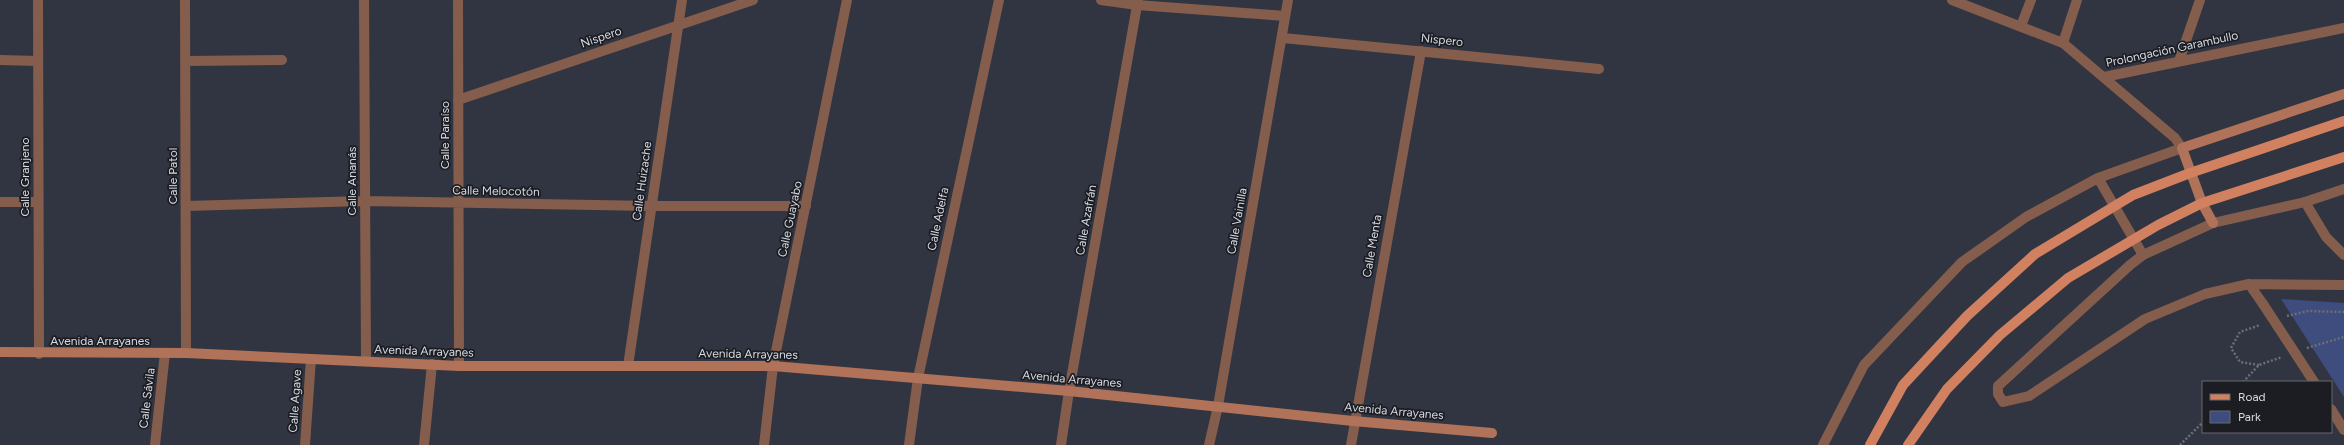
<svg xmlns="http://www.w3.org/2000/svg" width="2344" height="445" font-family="Figtree,sans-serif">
	<rect width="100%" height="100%" fill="#313541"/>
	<path fill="#3f4c7e" d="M2281,299l63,4v94z"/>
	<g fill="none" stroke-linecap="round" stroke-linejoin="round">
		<path stroke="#6a6e78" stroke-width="2.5" stroke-dasharray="2 2" stroke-linecap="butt" d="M2287,316l21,-5 36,1
			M2307,348l37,-11
			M2259,365l-19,-3 -9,-14 9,-16 20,-7
			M2243,382l16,-17 23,-8
			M2180,445l23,-23"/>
		<path stroke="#855d4d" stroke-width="10" d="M38,0l1,354
			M185,0l1,353
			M364,0l2,361
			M458,0l1,366
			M1101,0l36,5 148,11
			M2021,26l10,-26
			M1283,38l316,31
			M2063,43l14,-43
			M0,60l38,1
			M185,61l97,-1
			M2179,61l21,-61
			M2104,77l240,-49
			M458,100l295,-100
			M0,202h38
			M2305,202l21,35 18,18
			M186,206l179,-5 287,5h154
			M2213,223l-70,32 -13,10 -132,121v8l5,8 26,-6 116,-77 60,-25 44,-10 95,1
			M2249,284l14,20
			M628,366l54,-366
			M2331,409l13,21
			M155,445l10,-92
			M305,445l6,-86
			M424,445l8,-81
			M909,445l9,-67 81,-378
			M1061,445l8,-54 69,-391
			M1209,445l9,-39 70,-406
			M1351,445l70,-394"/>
		<path stroke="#855d4d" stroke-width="10" d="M2098,178l45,77
			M2213,223l92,-21 39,-13
			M764,445l9,-79 74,-366
			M1823,445l41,-80 98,-103 64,-45 72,-39 84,-30 -7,-10 -112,-95 -111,-43"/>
		<path stroke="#b07258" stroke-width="10" d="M2213,223l-11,-20 -20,-55 162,-54
			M0,352l186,1 273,13h314l296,25 284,30 139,12"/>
		<path stroke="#d18160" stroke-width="10" d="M1870,445l33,-60 64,-69 68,-62 98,-59 57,-22 154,-52
			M1908,445l39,-56 53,-54 68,-57 90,-53 44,-22 142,-46"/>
		<path stroke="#855d4d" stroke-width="10" d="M2263,304l51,78"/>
	</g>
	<g text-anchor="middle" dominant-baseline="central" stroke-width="3.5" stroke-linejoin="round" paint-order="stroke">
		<g font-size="12" fill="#d6d9e1" stroke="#1b1d23">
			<text transform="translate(601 37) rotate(-19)">Nispero</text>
			<text transform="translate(1442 40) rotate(6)">Nispero</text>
			<text transform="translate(2172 49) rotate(-12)">Prolongación Garambullo</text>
			<text transform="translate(445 135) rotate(-90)">Calle Paraíso</text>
			<text transform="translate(173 176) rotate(-90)">Calle Patol</text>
			<text transform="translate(25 177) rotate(-90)">Calle Granjeno</text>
			<text transform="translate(352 181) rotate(-90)">Calle Ananás</text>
			<text transform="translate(642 181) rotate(-82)">Calle Huizache</text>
			<text transform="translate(496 191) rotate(1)">Calle Melocotón</text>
			<text transform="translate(790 219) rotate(-78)">Calle Guayabo</text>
			<text transform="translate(938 219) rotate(-78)">Calle Adelfa</text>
			<text transform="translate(1086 220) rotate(-80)">Calle Azafrán</text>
			<text transform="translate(1237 221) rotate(-80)">Calle Vainilla</text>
			<text transform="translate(1372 246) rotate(-80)">Calle Menta</text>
			<text x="100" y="341">Avenida Arrayanes</text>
			<text transform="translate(424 351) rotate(2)">Avenida Arrayanes</text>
			<text transform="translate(748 354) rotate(1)">Avenida Arrayanes</text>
			<text transform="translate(1072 379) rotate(5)">Avenida Arrayanes</text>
			<text transform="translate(147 398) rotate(-83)">Calle Sávila</text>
			<text transform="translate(295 401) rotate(-86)">Calle Agave</text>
			<text transform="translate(1394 411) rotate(5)">Avenida Arrayanes</text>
		</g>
	</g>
	<rect x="2202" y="381" width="130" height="52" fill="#1b1d23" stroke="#66686f"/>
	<rect x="2210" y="394" width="20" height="6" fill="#d18160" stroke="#66686f"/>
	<text x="2238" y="401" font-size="12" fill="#d6d9e1">Road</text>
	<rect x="2210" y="411" width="20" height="12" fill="#3f4c7e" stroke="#66686f"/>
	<text x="2238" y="421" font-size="12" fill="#d6d9e1">Park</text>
</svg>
